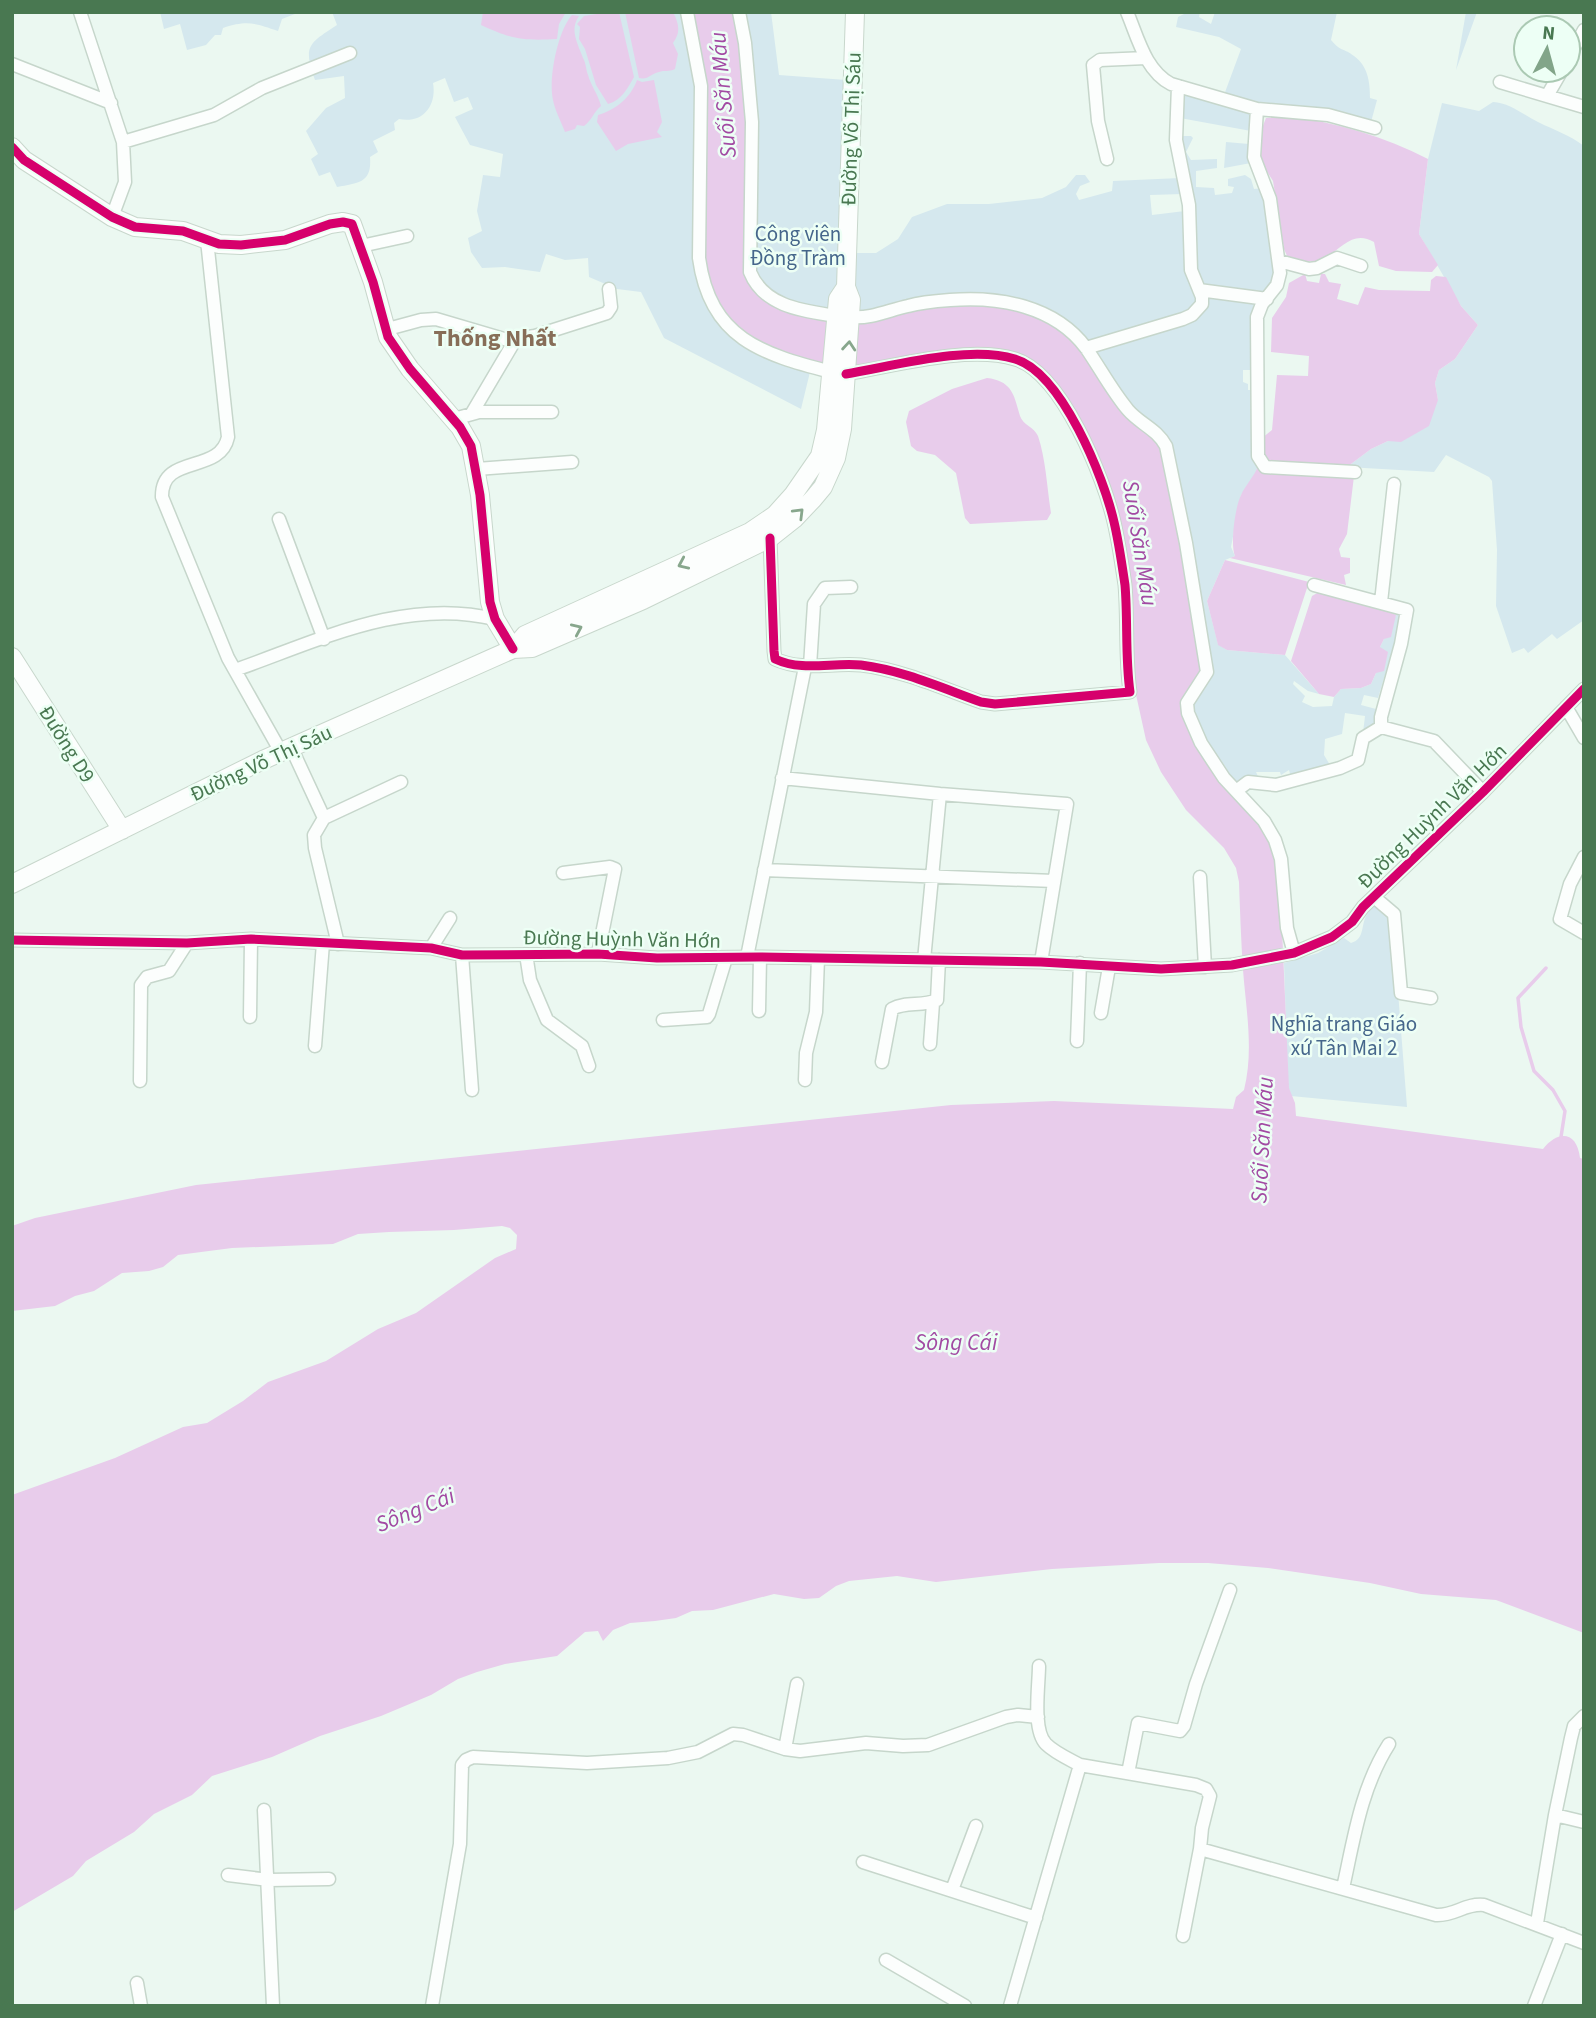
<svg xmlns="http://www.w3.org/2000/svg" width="1596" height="2018" font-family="'Source Sans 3',sans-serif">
	<rect width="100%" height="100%" fill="#ebf8f1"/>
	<path fill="#d5e8ee" d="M160,12h140l-18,7 -4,12c-23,-8 -31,-11 -55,-3l-2,7h-6l-9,10 -19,5 -7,-26 -16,5z
		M332,12h351l13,77 -1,176c4,20 9,41 22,57 16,19 69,38 93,50l-9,37 -137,-71 -23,-46 -24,-3 -28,-12 -1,-19 -23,2 -19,-6 -6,18 -35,-5 -23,1 -11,-16 -3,-14 14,-7 -5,-20 6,-36 17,2 3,-23 -33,-9 -15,-28 18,-8 -5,-12 -14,5 -9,-24 -12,5c4,22 -10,41 -34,36l-5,4 1,7 -22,11 5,11 -8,5c2,25 -10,26 -33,30l-7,-15 -11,4 -8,-17 7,-5 -12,-23 20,-23 19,-10 -1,-22 -29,4c-12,-34 -7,-36 22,-55z
		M744,12h27l8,63 67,5 -5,202 -10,29 -37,-7 -29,-14 -10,-19z
		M1188,12h12l-1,5 12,7 4,-12h122l-6,28c10,12 13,8 23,16 14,10 16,26 16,42l7,2 -6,22 -114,-18 -33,-9 17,-46 -22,-12 -43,-10 2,-10z
		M1466,12h11l-21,58z
		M1182,91l71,21 -2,19 -71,-13z
		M1493,102c17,1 31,13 45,20 16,8 32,13 46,24v474l-27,19 -5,-5 -24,19 -4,-5 -12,5 -16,-47 1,-56 -5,-69 -3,-4 -43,-22 -12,17 -87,-5 24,-18 17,-8 50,-41 -3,-17 4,-13 16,-11 23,-34 -17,-19 -42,-72 9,-75 14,-56 37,8z
		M1181,136h10l2,2 -7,14 5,8 26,-1v9l-21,3v16l18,1 1,7 17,-2 2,-6 -6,-1v-7l17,-4 6,4 3,10 9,-1 14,87 -12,19 -63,-8 -7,-17z
		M1226,142l23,2 2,19 -27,5z
		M1076,175h9l5,7 -10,4 -4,8 3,6 33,-9 1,-10 67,-3 3,16 -33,1 2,20 33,-4 8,77 65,14 -5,68h-10v12l5,2v6h5l5,76 -4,11 -13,18 -10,52 4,9 -10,4 -18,41 11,43 9,6 58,5 34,39 -11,-3 -14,-10 -1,3 12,12 -3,6 11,5 19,-1 2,-9 7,-8 20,-1 10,-4 5,-11 4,-26 16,-32 -8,-2 1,-4 11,2 2,7 -24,80 -14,-3 -3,10 15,4 -2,15 3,2 -14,7 2,-17 -20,-3 -3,21 -17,5 -1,16 6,10 -39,12 -2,-7 -8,5 -1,-3h-24l4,9 -24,6 -13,-15 4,-3 -6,-9 -3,2 -13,-20 -14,-34c6,-14 16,-23 20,-36l-41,-228 -5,-10 -27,-20 -51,-71 -229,-30 -8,-60h26l22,-14 14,-22 35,-13h42l53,-6 24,-11z
		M1377,904l15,11 15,192 -116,-11 -3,-11 -4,-122 34,-10 26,-15 7,5c15,-4 9,-20 17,-30 2,-4 6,-6 9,-9z"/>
	<path fill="#e8cceb" d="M483,12h83l-7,12 -2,15c-34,2 -46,0 -76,-14z
		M609,12h10l15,65c-7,12 -12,23 -26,27l-12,-19 -11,-36 -6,-10 1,-12 -3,-3 7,-8z
		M625,12h48c6,12 8,20 0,31l5,11 -3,15c-6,3 -11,1 -16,3 -9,2 -10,8 -20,6z
		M692,12h43l13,108 1,162 10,14 14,8 34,12 99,-5 53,-7 55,4 33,13 36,30 79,96 19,93 21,131 -18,43 80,113 13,33 5,68 7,160 6,15 1,13 247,33c15,-19 34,-18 37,9l4,1v474l-88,-33 -75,-6 -51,-11 -102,-15 -60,-5h-49l-107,6 -116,13 -39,-6 -48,5 -13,5 -17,12 -15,1 -30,-5 -61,16 -21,1 -16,7 -21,3 -25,2 -17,7 -10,11 -5,-10 -13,1 -28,24 -52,8 -28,8 -19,7 -27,16 -50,21 -61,20 -48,21 -60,19 -20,19 -38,19 -20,18 -48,29 -13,15 -61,36v-417l103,-37 68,-31 24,-4 36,-22 25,-19 58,-21 52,-32 38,-16 79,-55 21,-9 1,-14 -7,-7 -8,-2 -48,4 -65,2 -31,2 -25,10 -101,4 -54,7 -15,12 -14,4 -27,2 -28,18 -19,5 -20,10 -43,5v-85l23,-8 161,-33 755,-80 103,-4 179,8 3,-12 8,-7c10,-39 2,-81 -1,-120 -2,-30 -3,-59 -4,-88l-3,-14 -12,-20 -38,-38 -25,-38 -15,-32 -13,-59 -3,-95 -48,-159 -64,-72 -167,15 -64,-14 -39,-20 -27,-25 -16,-37z
		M572,15l7,1c-10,14 -1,28 4,42 3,5 3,12 5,17 3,11 10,19 13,31 -8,7 -9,14 -17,20l-7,-1 -2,4 -10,3c-4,-11 -10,-21 -12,-32 -5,-21 5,-70 19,-85z
		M637,80l5,2 12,-2 8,42 -5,10 5,5 -34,7 -12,7 -19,-29 1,-7c18,-5 33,-18 39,-35z
		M1287,116c49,6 98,21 141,43l-9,75 19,31 -6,7 -36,-1 -17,-5 -5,-24c-25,-15 -38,16 -57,19 -10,1 -20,-1 -29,-3l-4,-9 -11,-68 -10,-16 -4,-14 2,-20 5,-13z
		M1305,274l2,7 12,2 2,-9h4l4,8 12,2 -4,15 21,6 7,-18 14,3 51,1 1,-11 5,-4 10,1 15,29 17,19 -23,34 -16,11 -4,13 3,17 -9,26 -28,16 -13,-1 -17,8 -24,18 -80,-4 -5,-7v-18l10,-8 5,-55 31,1 1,-20 -38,-4 1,-34 14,-21 3,-14z
		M987,378c26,3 27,18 33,38 3,9 14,11 18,20 8,24 9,52 13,77l-4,7 -77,4 -5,-6 -9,-45 -21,-18 -18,-4 -6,-5 -5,-24 3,-11 43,-22z
		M1258,466l96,10 -7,58 -8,15 2,8 9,1v15l-6,2 2,10 -116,-27 5,-2c-5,-11 0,-49 6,-61 5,-11 13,-18 17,-29z
		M1225,560l84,22 -24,73 -58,-5 -9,-5 -11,-44z
		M1319,592l61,16 16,7 -5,22 -7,2 -4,8 8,5 -4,19 -8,2 -5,11 -10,4 -20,1 -7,8 -15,-3 -28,-33 21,-65z"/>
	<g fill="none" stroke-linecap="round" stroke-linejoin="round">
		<path stroke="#e8cceb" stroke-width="3.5" d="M1546,968l-28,30 3,29 13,44 19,19 12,21 -4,26"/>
		<g stroke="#c6d6cb" stroke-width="15">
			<path id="street" d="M80,12l43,130 2,40 -13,35
				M687,12l14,74 -2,172c11,81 63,96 132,114
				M739,12l6,31 7,79 -2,150c14,35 54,39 86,44
				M1127,12c11,26 18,58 44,72l86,25 71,6 47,13
				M1568,59l16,-29
				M12,64l99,39
				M1500,82l84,25
				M1547,96l15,-26
				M1257,109l-3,48 16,42 10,74 -3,12 -15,19 -5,13 1,139 7,11 90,5
				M123,142l91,-27 48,-27 88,-35
				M1107,159l-9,-38 -5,-56 7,-5 46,-2
				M207,240l21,197c-8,38 -67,16 -66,60l66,161 53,94
				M361,246l46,-10
				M1279,261l30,8 8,-1 20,-10 24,8
				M1199,290l68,9
				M851,317c20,2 38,-7 57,-11 14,-4 28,-5 42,-6 49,-4 105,6 136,48 14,20 26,43 42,62 12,14 29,19 38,36l20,97 21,129 -20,31 1,10 13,30 23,35 40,43 11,19 6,19 6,69 7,25
				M384,330l37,-10 15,-1 78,23
				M1086,348l97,-29 9,-4 10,-11v-7l-11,-27 -2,-65 -13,-65 2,-54
				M472,413l42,-71 7,-4 14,-2 72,-23 4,-6 -2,-18
				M454,419l25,-7h73
				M477,469l95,-7
				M279,519l45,120
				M770,538l4,113 1,8c28,13 57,3 86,6 41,5 81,23 120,37l14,2 135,-12c-5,-35 -2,-71 -5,-107 -3,-20 -6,-42 -11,-63 -10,-44 -52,-149 -99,-163 -47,-14 -121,7 -169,15
				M1314,585l93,25 -6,34 -20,73v10l53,14 49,51
				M1381,602l13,-118
				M810,666l4,-62 11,-16 26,-1
				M235,670c83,-29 169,-73 260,-51
				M1566,707l18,31
				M291,747l33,71 -10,17 1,13 23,96
				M782,778l158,16 127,10 -26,158
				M1236,791l12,-9 28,3 64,-17 18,-8 5,-22 18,-11
				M324,818l77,-36
				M1584,857l-14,27 -10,35 24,14
				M764,870l290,11
				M563,873l47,-6 5,2 -17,85
				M1200,877l5,90
				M1374,897l20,17 7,79 30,5
				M12,940l175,3 64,-4 180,9 31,7 136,-1 59,4 103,-1 281,5 120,7 71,-4 62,-12 38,-16 20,-15 11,-15 120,-115 101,-103
				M431,948l19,-30
				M526,954l4,26 17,40 35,26 7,20
				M462,955l10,135
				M747,957l58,-290
				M924,960l16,-166
				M759,1011l1,-54
				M1101,1013l8,-46
				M250,1017l1,-78
				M663,1020l44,-3 2,-3 17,-56
				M1077,1041l3,-78
				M930,1044l3,-41
				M315,1046l8,-103
				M882,1062l10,-53c14,-8 30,-2 45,-9l2,-40
				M805,1080l1,-27 10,-41 2,-54
				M140,1081l1,-96 6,-8 22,-6 18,-28
				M785,1749l12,-65
				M1080,1765l116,20 10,4 4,7 -8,32 -2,21 236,66c19,1 29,-12 48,-10l100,38
				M1128,1773l10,-50 42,8 4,-5 12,-42 34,-94
				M264,1810l9,196
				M1555,1815l29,7
				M863,1862l173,56
				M228,1875l41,5 60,-1
				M1343,1888c11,-50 18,-100 46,-144
				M952,1890l24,-64
				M1537,1923l18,-108 16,-77 3,-12 10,-10
				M1183,1936l17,-87
				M886,1960l79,46
				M137,1983l4,23
				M432,2006l28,-162 2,-79 4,-5 7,-3 114,6 81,-5 30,-6 35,-18 10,1 42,14 15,2 66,-8 37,3 25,-1 78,-28 12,-2 20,2
				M1010,2006l70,-241c-11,-6 -25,-12 -34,-21 -14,-14 -7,-59 -7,-78
				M1534,2006l28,-72"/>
		</g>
		<g stroke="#c8d7cc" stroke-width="20">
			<path id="secondary" d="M12,147l12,13 88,57 23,10 48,4 36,13 22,1 44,-5 45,-16 13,-2 9,2 21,58 15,55 22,32 50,58 11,19 9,49 10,107 5,17 18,30
				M513,649l12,-14 225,-103 25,-17 18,-20 27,-39 6,-26 12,-131 8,-12
				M12,657l110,173
				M12,884l251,-124 250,-111 19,-1 111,-48 127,-62 24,-19 19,-20 10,-12 13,-29 6,-29 9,-129 -5,-13 9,-275"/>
		</g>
		<use href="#street" stroke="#fcfefd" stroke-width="12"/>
		<use href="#secondary" stroke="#fcfefd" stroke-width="18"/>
		<g stroke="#edfff5" stroke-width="13">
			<path id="cycleway" d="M12,147l12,13 88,57 23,10 48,4 36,13 22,1 44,-5 45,-16 13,-2 9,2 21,58 15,55 22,32 50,58 11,19 9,49 10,107 5,17 18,30
				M770,538l4,113 1,8c28,13 57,3 86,6 41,5 81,23 120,37l14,2 135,-12c-5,-35 -2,-71 -5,-107 -3,-20 -6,-42 -11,-63 -10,-44 -52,-149 -99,-163 -47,-14 -121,7 -169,15
				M12,940l175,3 64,-4 180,9 31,7 136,-1 59,4 103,-1 281,5 120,7 71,-4 62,-12 38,-16 20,-15 11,-15 120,-115 101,-103"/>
		</g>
		<use href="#cycleway" stroke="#d6006c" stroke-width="9"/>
	</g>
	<defs><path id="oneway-chevron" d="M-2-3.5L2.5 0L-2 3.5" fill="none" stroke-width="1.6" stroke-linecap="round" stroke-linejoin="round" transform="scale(1.75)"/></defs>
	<g stroke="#88a78d">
		<use href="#oneway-chevron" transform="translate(849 346) rotate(-85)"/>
		<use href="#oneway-chevron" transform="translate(799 513) rotate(-45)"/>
		<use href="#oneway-chevron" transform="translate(683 564) rotate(156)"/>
		<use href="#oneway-chevron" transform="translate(577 629) rotate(-24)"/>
	</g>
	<g text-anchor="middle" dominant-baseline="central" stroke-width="5" stroke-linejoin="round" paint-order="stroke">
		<g font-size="21" fill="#497851" stroke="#edfff5">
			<text transform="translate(851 129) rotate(-88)">Đường Võ Thị Sáu</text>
			<text transform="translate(67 744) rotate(58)">Đường D9</text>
			<text transform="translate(261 763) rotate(-25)">Đường Võ Thị Sáu</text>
			<text transform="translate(1432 816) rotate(-44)">Đường Huỳnh Văn Hớn</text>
			<text transform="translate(622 939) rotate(1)">Đường Huỳnh Văn Hớn</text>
		</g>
		<g font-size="21" fill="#45668b" stroke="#edfff5">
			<text x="798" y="234">Công viên<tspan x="798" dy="24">Đồng Tràm</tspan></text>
			<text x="1344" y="1024">Nghĩa trang Giáo<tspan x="1344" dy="24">xứ Tân Mai 2</tspan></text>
		</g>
		<g font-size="23" font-style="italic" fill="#a24aa3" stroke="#edfff5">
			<text transform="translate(723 95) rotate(-95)">Suối Săn Máu</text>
			<text transform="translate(1140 543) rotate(81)">Suối Săn Máu</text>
			<text transform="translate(1262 1140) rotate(-87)">Suối Săn Máu</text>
			<text x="956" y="1342">Sông Cái</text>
			<text transform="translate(415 1510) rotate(-22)">Sông Cái</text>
		</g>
		<g font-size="24" font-weight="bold" fill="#876e58" stroke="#edfff5">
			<text x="495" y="338">Thống Nhất</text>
		</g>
	</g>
	<rect width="1596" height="2018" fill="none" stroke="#497851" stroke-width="28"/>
	<g transform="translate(1547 49) rotate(6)"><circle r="33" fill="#edfff5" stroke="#abc9b3" stroke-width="2"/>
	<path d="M0-5L12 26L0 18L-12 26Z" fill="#82a589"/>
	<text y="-10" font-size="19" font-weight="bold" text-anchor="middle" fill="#497851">N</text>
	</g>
</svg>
